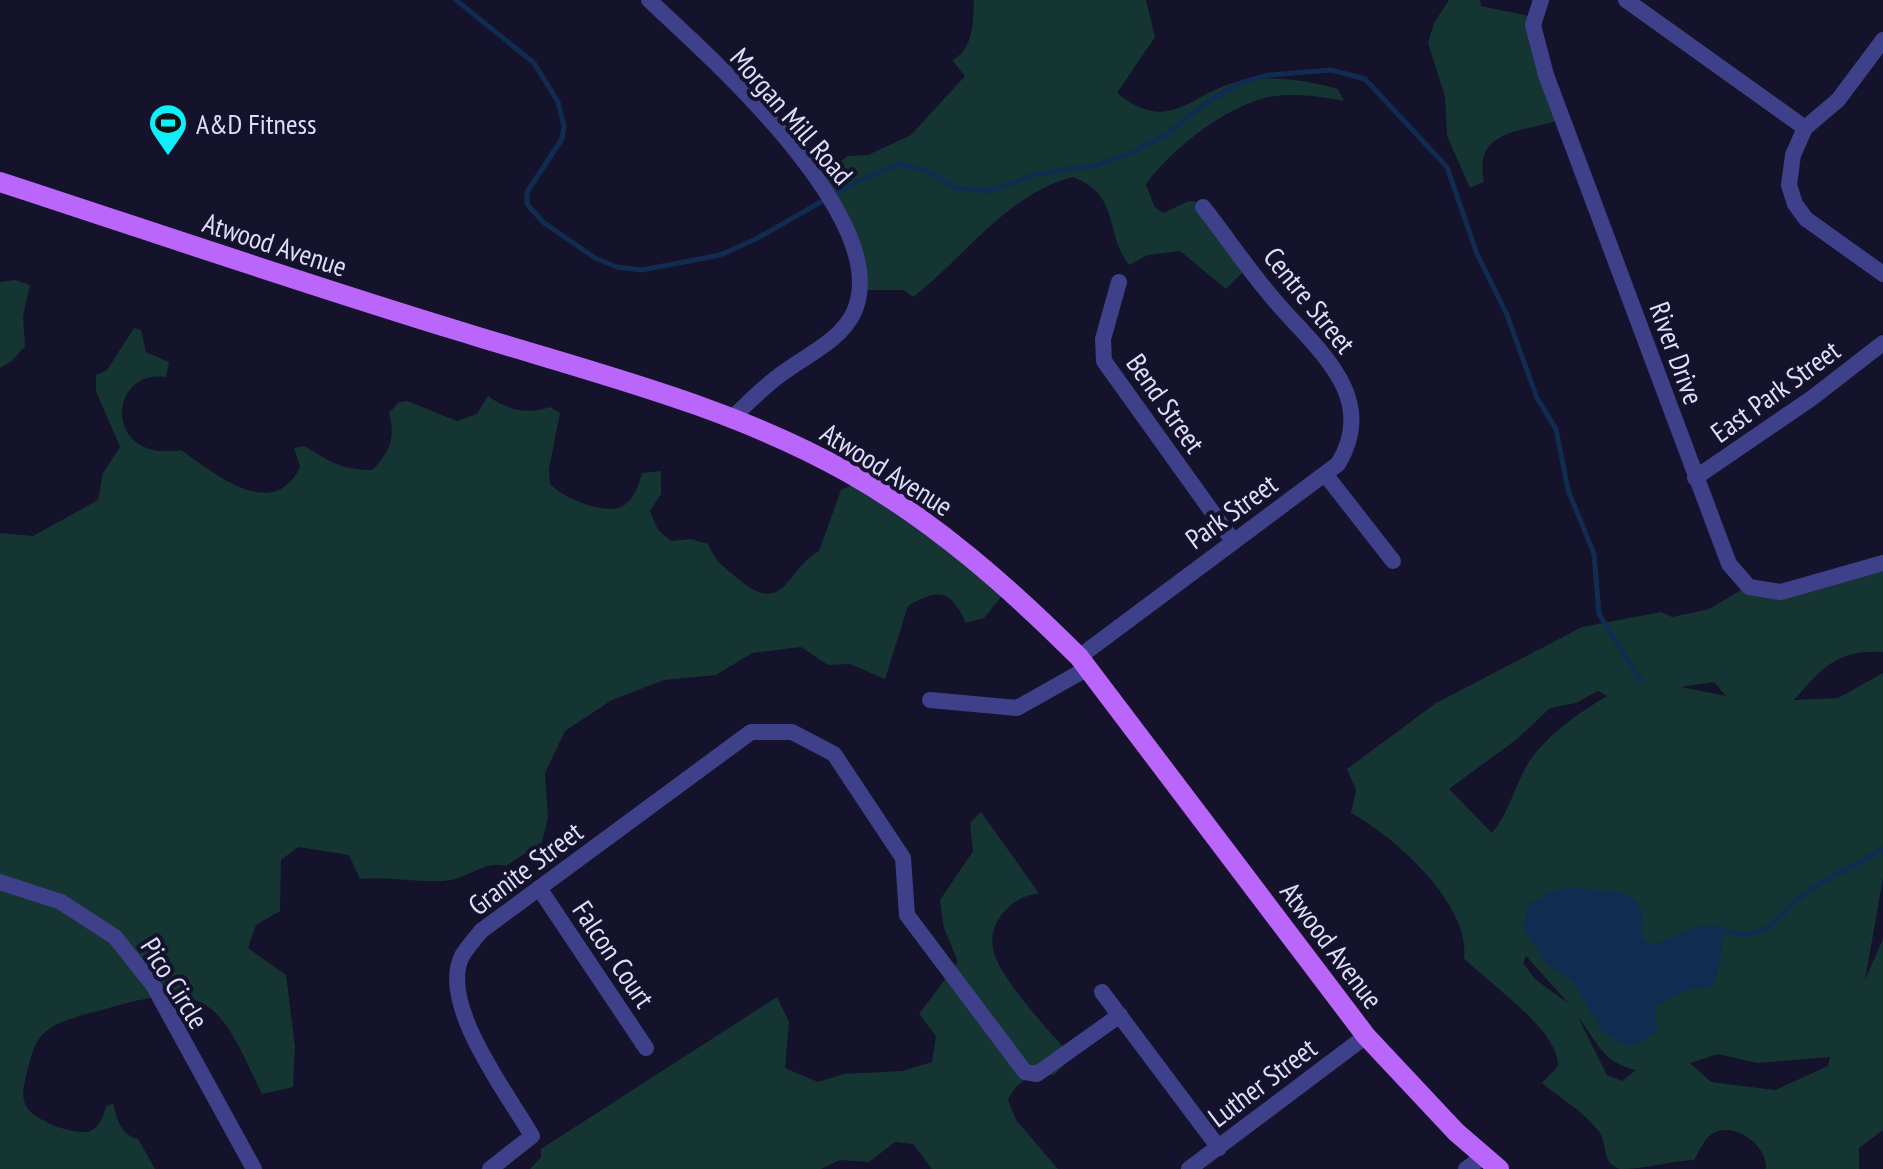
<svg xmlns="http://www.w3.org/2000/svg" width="1883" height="1169" font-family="'PT Sans Narrow',sans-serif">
	<rect width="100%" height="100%" fill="#15122b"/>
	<path fill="#153532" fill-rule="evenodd" d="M974,0h172l9,37 -38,56c59,47 76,-9 136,-14 29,-2 58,2 85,10l6,12c-26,-5 -60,-10 -86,-1 -40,13 -87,50 -112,84l8,22 9,7 26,-12 12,2 47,64 -22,22 -46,-38 -32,4 -19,10c-25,-34 -8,-69 -56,-88 -65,16 -109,81 -160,120l-9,-7h-42l-5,-38 -40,-75 31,-21 20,-1 43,-20 54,-59 -13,-16c22,-10 21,-40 22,-60z
		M1449,0h31l1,6 53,11 25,103c-38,13 -86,9 -75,62l-14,6 -23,-52 -2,-39 -17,-54 6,-20z
		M15,280l15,5 -7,31 2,30 -13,15 -12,7v-86z
		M134,328l7,2 5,22 23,10 -3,15c-58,-9 -64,86 15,73 32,22 92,74 119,17l-6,-19 10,-2c26,15 36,24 68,24 18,-18 24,-32 17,-57l10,-11 8,-1 50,20 20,-7 11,-18c20,14 38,19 62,11l10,6 -11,56 1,15c12,11 23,16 38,21 34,10 45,1 54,-32l19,-2v23l-11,17 8,19 13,11 20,-2 17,5c7,18 18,25 33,37 44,36 47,-14 78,-30l22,-61 21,-9 143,111 -21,26 -18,5c-15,-32 -26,-36 -58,-17l-23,73 -35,-15 -22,1 -27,-18 -49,6 -36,22 -52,5 -52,20 -47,31 -20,42 3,45 -6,24 -36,24c-20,-6 -37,11 -55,14 -26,4 -62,-4 -91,-1l-11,-24 -51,-8 -17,13 -1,51 -24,14 -8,23 38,27 9,72 -2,40 -31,7c-41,-86 -50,-117 -153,-86 -20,6 -52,11 -67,27 -8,9 -11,22 -14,33 -3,14 -9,29 0,41 9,12 47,27 62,22 10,-4 13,-15 16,-24l7,-4c4,15 7,32 25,36l17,30h-155v-636l33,3 65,-36 5,-27 17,-26 -24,-56v-16l11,-5z
		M1883,561v91c-46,-3 -61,16 -89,48l44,-2 45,-25v205l-18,102 18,-41v191l-24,18v21h-93c2,-23 -32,-49 -54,-35 -8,5 -13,18 -18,26 -24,1 -48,9 -74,9 -19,-6 -12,-23 -20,-36 -13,-19 -40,-35 -58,-50l16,-17c1,-36 -68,-81 -94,-108 7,-53 -70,-122 -113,-145l5,-23 -9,-21 89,-66 146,-76 79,-15 11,5 37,-8 41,-24 30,5zM1714,682l12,14 -45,-9zM1598,691l9,5c-24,14 -51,33 -70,55 -20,23 -25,58 -45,82l-43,-44 68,-50 33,-31 26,-5zM1526,956l43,48 -34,-25 -12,-16zM1578,1017c21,26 23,45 58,53l-14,11 -15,-6zM1718,1054l39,9 73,-6 -2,9 -53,24 -64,-8 -21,-19z
		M981,812l58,81c-30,4 -55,33 -44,63 8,24 59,83 78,100l-19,19c-22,-2 -37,5 -46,25l8,20 42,49h-126l-19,-25 -18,-2 -26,20 -29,-2 -19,9h-291l11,-12v-8l236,-152 12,25 -4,46 33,14 26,-8 58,-3 30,-9 4,-26 -17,-22 39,-52 -14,-34 -4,-28 33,-49 -3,-28z"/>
	<path fill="#102c50" d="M1571,887c47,7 76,-5 72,52l8,6c24,-6 54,-31 75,-14 -7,19 -5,42 -14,55 -22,3 -40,8 -57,22l2,23 -21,14 -12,1 -21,-14 -30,-50 -29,-21 -21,-33 5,-23 20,-12z"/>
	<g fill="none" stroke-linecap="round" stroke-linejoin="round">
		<path stroke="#102c50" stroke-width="5" d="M456,0l78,63 24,39 6,24 -2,13 -35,53v12l16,18 52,36 22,9 25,3 78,-15 36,-16 98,-56 45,-19 27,6 29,18 35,3 47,-17 61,-9 35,-13 33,-17 44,-35 33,-18 26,-7 62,-5 34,9 82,88 30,87 30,61 30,83 19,31 12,61 26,64 5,60 42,67
			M1726,931c43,15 55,-22 85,-42 23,-14 48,-26 72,-40"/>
		<path stroke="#3e4089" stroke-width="16" d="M649,0c62,58 246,220 205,312 -14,30 -50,44 -74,63 -18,13 -34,30 -50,45
			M1541,0l-8,25 13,50 183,489 20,23 32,5 102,-29
			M1626,0l179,128
			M1883,40l-45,60 -33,28 -12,27 -4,30 6,19 11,15 77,55
			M1119,282l-16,57 1,22 129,180
			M1325,474l68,87
			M1695,478l117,-80 71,-55
			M1079,657l259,-193c43,-70 -26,-118 -67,-168 -24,-28 -45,-60 -68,-89
			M930,700l87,8 71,-40
			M0,882l61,20 54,35 38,48 101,184
			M539,888l107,160
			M1102,992l117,156
			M490,1169l42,-33c-24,-42 -94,-132 -70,-180 5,-9 13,-17 19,-25l270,-199h41l42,22 69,104 4,57 118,157 12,2 83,-59
			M1189,1169l177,-133
			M1466,1169l17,-12"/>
		<path stroke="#bb66fb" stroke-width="20" d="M0,182c153,50 305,102 459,149 131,41 270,74 390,142 85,48 161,115 230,184l287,379 90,96 43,37"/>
	</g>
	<defs>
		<g id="stadium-pin" transform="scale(2)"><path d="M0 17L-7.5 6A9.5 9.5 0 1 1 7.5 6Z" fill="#0df0f9" stroke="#15122b"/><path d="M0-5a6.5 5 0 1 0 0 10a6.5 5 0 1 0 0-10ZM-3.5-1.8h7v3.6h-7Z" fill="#111"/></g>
	</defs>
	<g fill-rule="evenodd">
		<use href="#stadium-pin" x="168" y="123"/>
	</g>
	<g text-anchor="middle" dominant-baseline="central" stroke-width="8" stroke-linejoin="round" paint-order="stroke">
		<g font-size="28" fill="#deddfe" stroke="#15122b">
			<text transform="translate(792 116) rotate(49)">Morgan Mill Road</text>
			<text transform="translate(275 244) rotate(18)">Atwood Avenue</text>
			<text transform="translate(1310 300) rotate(51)">Centre Street</text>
			<text transform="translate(1677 353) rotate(70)">River Drive</text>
			<text transform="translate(1775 391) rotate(-36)">East Park Street</text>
			<text transform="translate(1166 403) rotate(55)">Bend Street</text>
			<text transform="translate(887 469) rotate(32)">Atwood Avenue</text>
			<text transform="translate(1231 511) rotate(-36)">Park Street</text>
			<text transform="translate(525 868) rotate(-37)">Granite Street</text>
			<text transform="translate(1332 945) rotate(53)">Atwood Avenue</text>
			<text transform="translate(614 954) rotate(56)">Falcon Court</text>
			<text transform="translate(175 983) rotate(58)">Pico Circle</text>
			<text transform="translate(1262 1082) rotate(-37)">Luther Street</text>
		</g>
		<g font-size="28" fill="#deddfe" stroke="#15122b" text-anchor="start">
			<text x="196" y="123">A&amp;D Fitness</text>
		</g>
	</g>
</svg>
